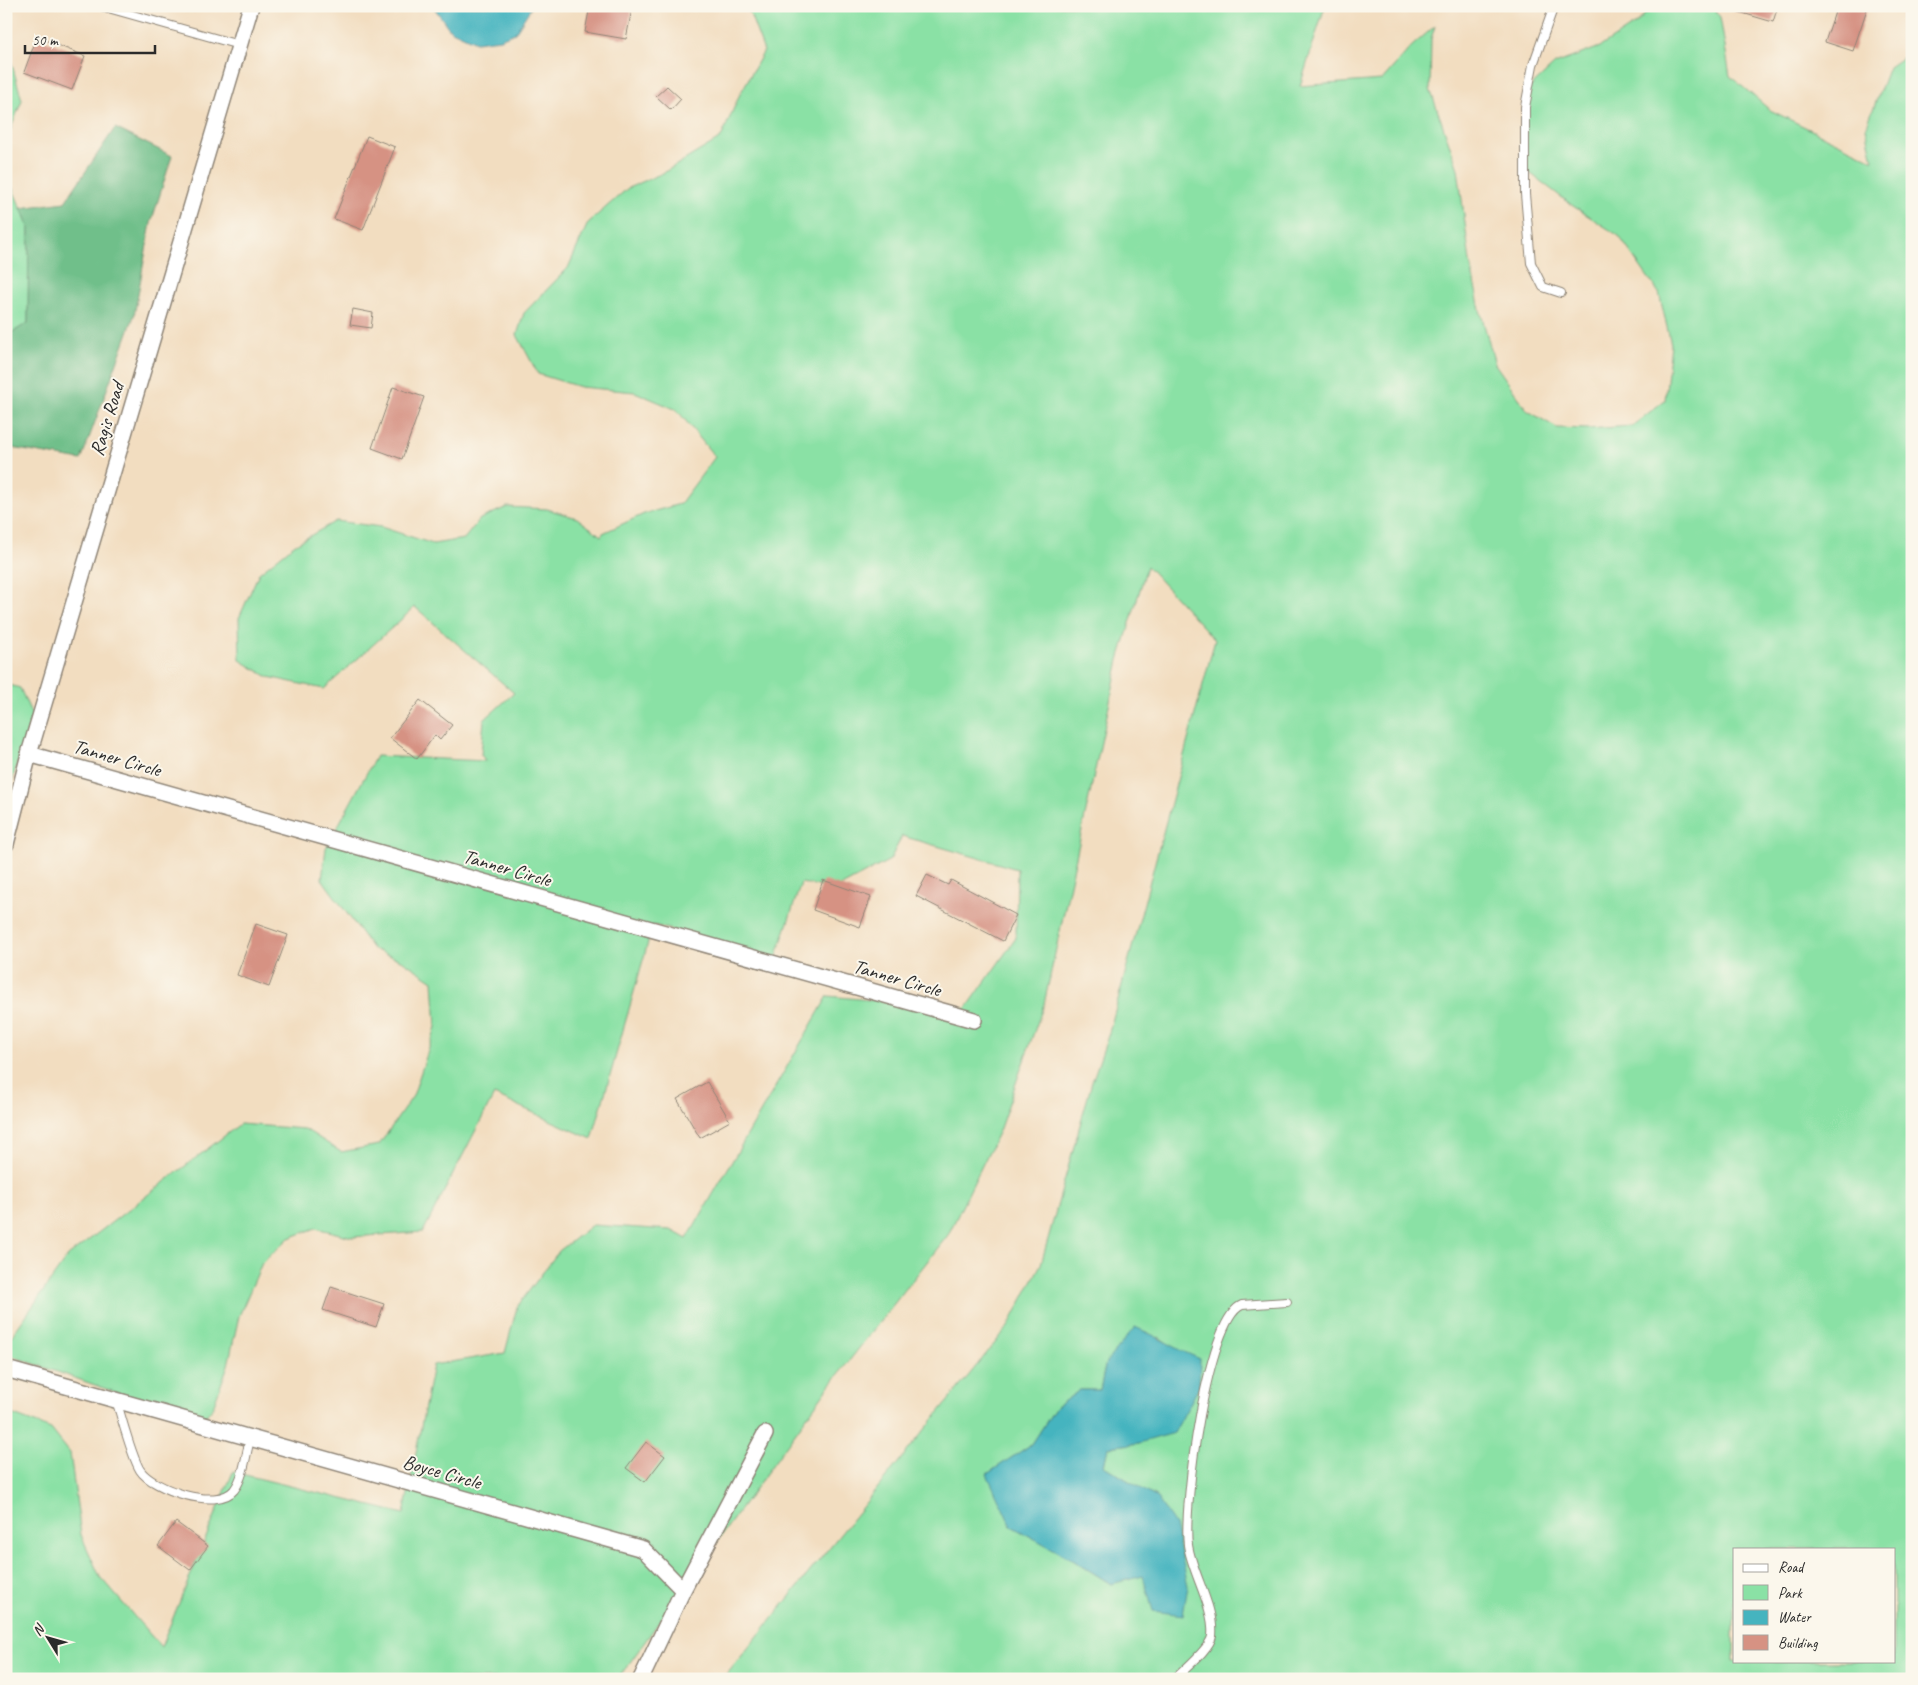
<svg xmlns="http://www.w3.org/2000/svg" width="1918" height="1685" font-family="Caveat,sans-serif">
	<rect width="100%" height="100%" fill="#fbf7ec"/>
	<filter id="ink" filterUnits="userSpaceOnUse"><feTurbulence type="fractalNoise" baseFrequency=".02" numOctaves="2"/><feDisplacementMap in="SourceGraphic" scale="10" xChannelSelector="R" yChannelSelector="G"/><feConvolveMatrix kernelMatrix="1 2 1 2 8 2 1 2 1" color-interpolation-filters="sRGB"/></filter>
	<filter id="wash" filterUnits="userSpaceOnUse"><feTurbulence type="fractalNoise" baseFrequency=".0096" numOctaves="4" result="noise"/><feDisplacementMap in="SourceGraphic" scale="20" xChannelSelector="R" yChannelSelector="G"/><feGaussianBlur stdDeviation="1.12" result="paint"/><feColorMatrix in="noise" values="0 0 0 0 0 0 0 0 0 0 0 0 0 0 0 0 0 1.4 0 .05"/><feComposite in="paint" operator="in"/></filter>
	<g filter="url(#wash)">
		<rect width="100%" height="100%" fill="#f2ddc0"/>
		<path fill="#8ae1a5" stroke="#5a8668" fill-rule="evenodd" d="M6,6h7l-6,41 15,53 -16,41z
			M747,6h578l-25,80 82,-6 29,-33 24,-21 -4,13 -1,50 28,80 12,93 10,48 15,54 33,47 29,17 31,1 44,-3 33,-26 6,-56 -12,-51 -40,-57 -46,-30 -47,-36 -1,-78 30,-28 45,-17 37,-24 15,-17h59l9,11 10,59 40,34 103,50 -7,-32 23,-61 23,-16v1628h-1189l285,-352 33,-63 51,-182 17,-49 106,-393 -68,-74 -28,94 -75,344 -45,127 -51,104 -121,154 -209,290h-588l-24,-4v-263l45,17 19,24 11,82 19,42 61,70 72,-175 171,42 29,-149 72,-12 12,-46 42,-56 33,-26 79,5 16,9 141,-243 138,13 50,-71 1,-69 -115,-33 -12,24 -54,29 -35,-6 -25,75 -123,-33 -61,214 -98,-44 -71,137 -71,5 -36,-9 -27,10 -27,25 -23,53 -11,49 -15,42 -12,15 -195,-68v-10l62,-88 172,-132 65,5 36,23 38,-7 34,-49 23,-69 -3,-46 -30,-20 -30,-12 -51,-70 4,-31 50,-92 110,5 -5,-6 3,-35 30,-27 -99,-86 -91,82 -56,-12 -28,-17 -1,-42 20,-45 35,-28 42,-24 45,6 52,17 31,-5 16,-20 27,-12 40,2 30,9 24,18 2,-3 41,-19 36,-10 35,-47 -38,-47 -42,-18 -55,-5 -42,-13 -21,-39 7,-22 44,-45 20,-45 40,-35 35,-15 58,-35 18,-42 25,-45zM1159,1337l19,14 22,8 -61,84 -31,4 -4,19 53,32 -46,86 -43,-27 -81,-83 45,-30 24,-37 24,-17h20l6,-28zM1734,1549h160v112h-160z
			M6,173l23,54 -1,96 -20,13z
			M6,684l14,4 12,27 -26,86z"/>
		<path fill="#6fbf8a" stroke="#4d755a" d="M115,128l57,28 -21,67 -17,93 -53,144 -75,-13v-111l22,-13 1,-96 -8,-19 44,-6z"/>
		<path fill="#45b4bf" stroke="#387075" d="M433,6h99l-17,27 -15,6 -24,3 -26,-12z
			M1135,1327c23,9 42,23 65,32l-1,28 -25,46 -35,10 -31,4 -4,19 53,32 18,27 13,61 -5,29 -30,-4 -10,-35 -32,8 -43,-27 -57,-31 -24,-52 45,-30 24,-37 24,-17h20l6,-28z"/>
		<g id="blocks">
			<path fill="#d69283" d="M590,6l42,3 -6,30 -41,-7z
				M1732,6h46l-5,16 -41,-12z
				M1837,6h31l-15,45 -28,-9z
				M37,37l48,19 -13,34 -48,-18z
				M667,86l14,13 -10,11 -15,-14z
				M367,136l28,11 -32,83 -29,-11z
				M353,309l20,4 -2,15 -21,-3z
				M393,387l31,10 -22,62 -30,-11z
				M420,700l32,25 -12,15 -5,-5 -18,24 -27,-21z
				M927,875l21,10 3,-5 65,35 -13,26 -87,-45z
				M823,880l48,17 -11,30 -47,-17z
				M256,924l32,11 -19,52 -32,-12z
				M707,1082l23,39 -30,17 -23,-39z
				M331,1287l53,17 -8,23 -53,-17z
				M646,1442l19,14 -20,26 -19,-14z
				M176,1522l32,24 -18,24 -32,-24z"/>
		</g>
	</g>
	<g filter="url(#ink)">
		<use href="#blocks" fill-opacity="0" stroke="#8e8476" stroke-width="1"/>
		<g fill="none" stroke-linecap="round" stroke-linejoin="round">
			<g stroke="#8e8476" stroke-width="10">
				<path id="service" d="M101,6l138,39
					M1554,6l-21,59 -8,42v87l6,69 12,24 18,6
					M116,1400c6,18 15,55 24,70 12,19 77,41 94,20 10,-13 12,-36 16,-51
					M1175,1679c9,-10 35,-30 37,-43 3,-28 -20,-63 -24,-91 -5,-39 19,-226 54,-240l45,-3"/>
			</g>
			<g stroke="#8e8476" stroke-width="18">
				<path id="minor" d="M29,754l945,266
					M6,844l23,-90 222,-748
					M6,1369l637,180 40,41 82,-156
					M641,1679l42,-89"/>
			</g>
			<use href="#service" stroke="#fff" stroke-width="8"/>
			<use href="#minor" stroke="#fff" stroke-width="15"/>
		</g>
	</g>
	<g text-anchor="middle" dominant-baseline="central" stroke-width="4" stroke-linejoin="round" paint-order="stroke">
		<g font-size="20" fill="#2b2b2b" stroke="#fbf7ec">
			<text transform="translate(107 419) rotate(-73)">Ragis Road</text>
			<text transform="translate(117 758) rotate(16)">Tanner Circle</text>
			<text transform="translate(507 868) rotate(16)">Tanner Circle</text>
			<text transform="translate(897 978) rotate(16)">Tanner Circle</text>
			<text transform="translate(442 1472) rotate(16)">Boyce Circle</text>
		</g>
	</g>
	<rect width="1918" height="1685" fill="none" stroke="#fbf7ec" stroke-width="25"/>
	<rect x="1733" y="1548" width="162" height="115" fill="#fbf7ec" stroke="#a8a59f"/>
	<rect x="1743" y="1564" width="25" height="8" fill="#ffffff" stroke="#a8a59f"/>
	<text x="1778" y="1572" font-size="15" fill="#2b2b2b">Road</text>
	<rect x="1743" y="1585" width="25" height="15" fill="#8ae1a5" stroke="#a8a59f"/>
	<text x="1778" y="1598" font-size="15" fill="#2b2b2b">Park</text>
	<rect x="1743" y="1610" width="25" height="15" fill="#45b4bf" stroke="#a8a59f"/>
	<text x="1778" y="1622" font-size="15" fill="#2b2b2b">Water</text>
	<rect x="1743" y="1635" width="25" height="15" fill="#d69283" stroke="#a8a59f"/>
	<text x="1778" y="1648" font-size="15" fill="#2b2b2b">Building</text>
	<g transform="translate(48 1638) rotate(307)" stroke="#fbf7ec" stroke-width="4" paint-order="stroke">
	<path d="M0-4L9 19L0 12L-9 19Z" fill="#2b2b2b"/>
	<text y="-8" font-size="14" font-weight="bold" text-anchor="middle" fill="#2b2b2b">N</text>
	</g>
	<path d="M25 45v8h130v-8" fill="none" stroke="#2b2b2b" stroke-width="2.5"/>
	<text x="32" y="45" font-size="15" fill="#2b2b2b" stroke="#fbf7ec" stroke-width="4" paint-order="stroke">50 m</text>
</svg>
